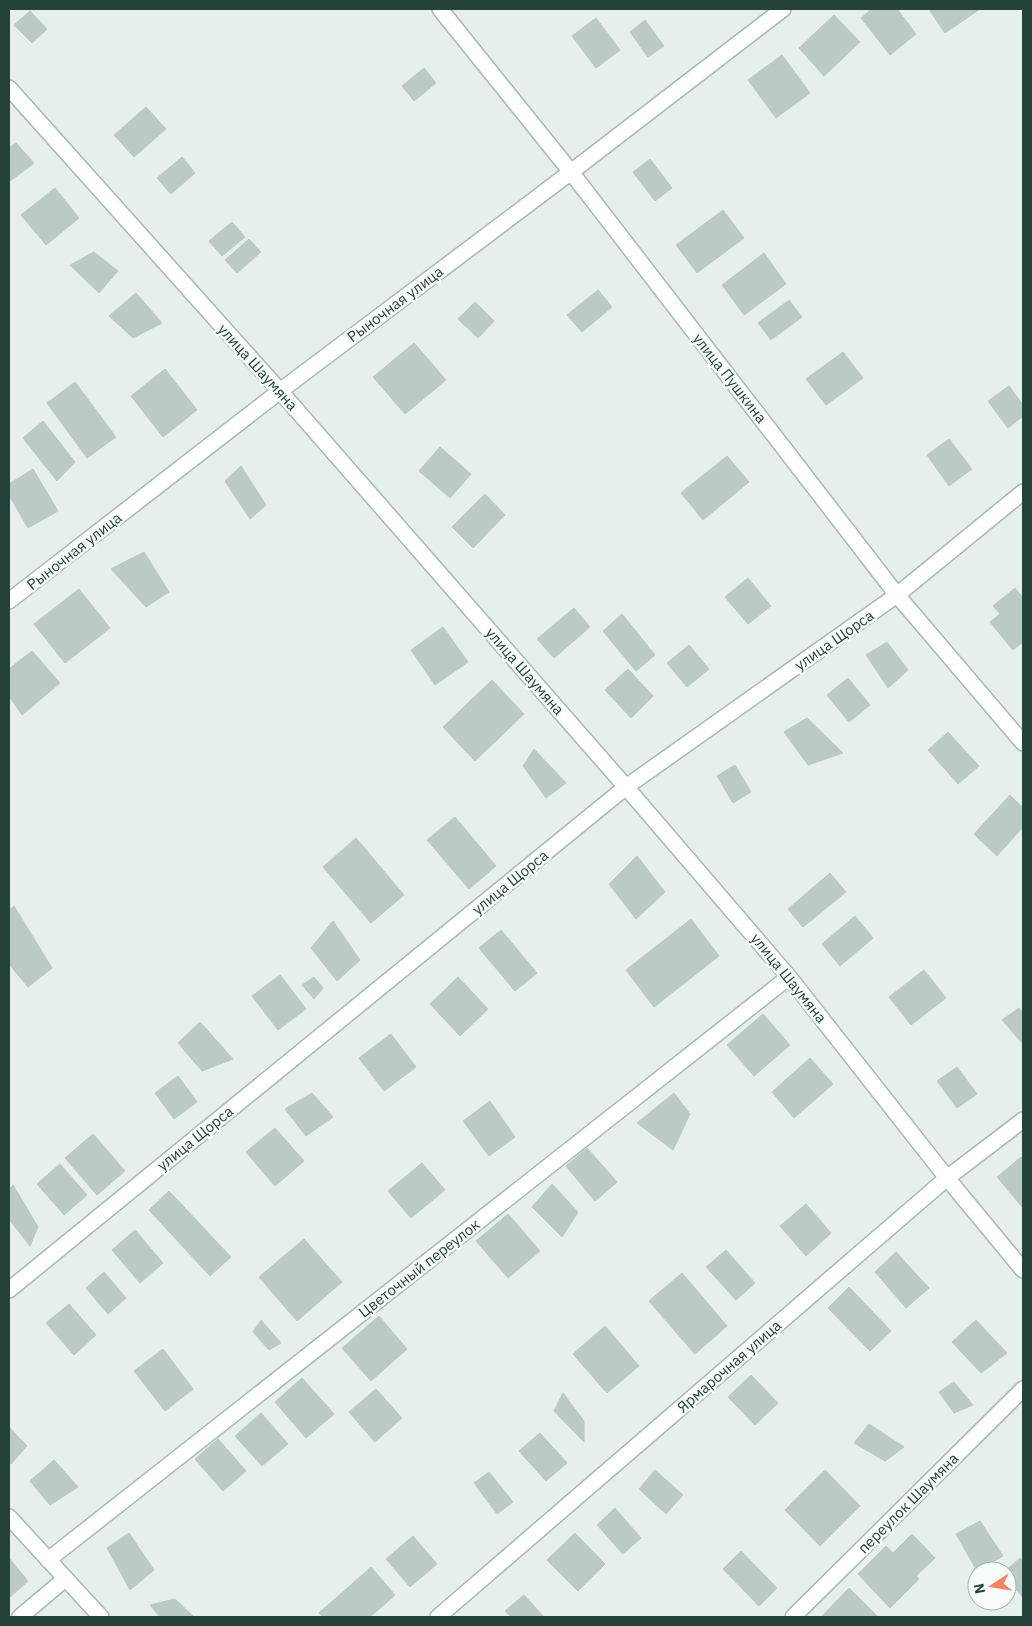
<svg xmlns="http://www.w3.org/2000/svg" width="1032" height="1626" font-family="'IBM Plex Sans',sans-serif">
	<rect width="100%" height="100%" fill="#e6efeb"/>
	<path fill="#bbcac4" stroke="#b8c9c2" d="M872,9h25l19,25 -26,21 -29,-37z
		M933,9h47l-35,24 -15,-22z
		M30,11l17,18 -15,14 -18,-18z
		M834,15l26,27 -36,34 -25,-28z
		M596,18l24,32 -24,18 -24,-32z
		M645,20l19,26 -16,11 -18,-25z
		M782,55l28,38 -34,25 -28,-38z
		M424,68l12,15 -22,18 -12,-15z
		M146,107l20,22 -32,28 -20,-22z
		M16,143l18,20 -25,19v-34z
		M182,157l13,16 -24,21 -14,-16z
		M650,159l22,29 -17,13 -22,-29z
		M55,188l24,30 -33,27 -25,-30z
		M723,210l21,28 -47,35 -21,-28z
		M232,222l13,15 -23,19 -13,-15z
		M249,239l12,13 -24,21 -12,-13z
		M94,252l24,19 -19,22 -29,-28z
		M764,253l22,31 -42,31 -22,-30z
		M598,290l14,17 -30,25 -15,-17z
		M136,293l26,30 -29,15 -24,-22z
		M789,300l13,17 -31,23 -13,-17z
		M475,302l19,19 -16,17 -20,-19z
		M414,343l32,37 -41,34 -32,-37z
		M843,352l20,26 -37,27 -20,-26z
		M165,369l32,41 -34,27 -32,-41z
		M75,382l41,55 -29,21 -40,-55z
		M1009,386l14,19v11l-15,12 -20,-27z
		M43,421l32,41 -18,19 -34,-43z
		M949,439l23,30 -23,17 -22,-31z
		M440,447l31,27 -21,24 -31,-27z
		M727,456l22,26 -46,38 -22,-27z
		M241,466l25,39 -16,14 -25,-38z
		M33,469l25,42 -30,17 -19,-33v-11z
		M485,494l20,21 -32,33 -21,-21z
		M144,552l25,40 -23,15 -35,-38z
		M748,578l23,28 -23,18 -23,-27z
		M1015,588l8,10v44l-10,8 -23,-28 10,-8 -7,-8z
		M79,589l31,39 -45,35 -31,-39z
		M574,608l16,19 -36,31 -17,-19z
		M622,614l33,41 -19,16 -33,-40z
		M443,627l25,35 -33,23 -24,-35z
		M887,642l21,28 -20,18 -22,-33z
		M689,645l20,24 -22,18 -20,-24z
		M32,651l28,32 -38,32 -13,-19v-27z
		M628,669l25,27 -22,22 -26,-28z
		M848,678l22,27 -21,17 -22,-27z
		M492,680l32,34 -49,47 -32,-34z
		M807,718l36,35 -35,12 -24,-33z
		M948,732l31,34 -21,18 -30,-34z
		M534,749l32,34 -20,15 -23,-32z
		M735,765l16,27 -18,11 -16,-27z
		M1010,795l13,13v19l-26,29 -23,-22z
		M455,817l41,49 -27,23 -42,-49z
		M356,838l48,57 -33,28 -48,-56z
		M637,856l28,36 -29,27 -27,-35z
		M830,873l16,19 -43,35 -15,-18z
		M14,906l38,62 -24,19 -19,-23v-54z
		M855,916l18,22 -33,28 -18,-22z
		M691,919l28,37 -65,51 -28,-37z
		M333,921l27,39 -23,21 -26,-33z
		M501,930l36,43 -22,18 -36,-43z
		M924,970l22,28 -35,27 -22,-28z
		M280,975l26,34 -28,21 -26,-34z
		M314,977l9,11 -9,11 -12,-14z
		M458,977l30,32 -28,27 -30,-32z
		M1019,1008l4,5v31l-21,-24z
		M763,1014l27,31 -36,31 -27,-31z
		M200,1022l33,37 -31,12 -24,-28z
		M391,1034l25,33 -32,24 -25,-33z
		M810,1058l23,26 -39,34 -22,-26z
		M957,1067l20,27 -20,14 -20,-27z
		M178,1076l19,26 -23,17 -19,-26z
		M312,1093l21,24 -27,19 -21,-27z
		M674,1093l16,21 -17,36 -36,-27z
		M490,1101l25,36 -26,19 -26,-35z
		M275,1128l29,33 -29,25 -29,-34z
		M93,1134l32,37 -28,24 -32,-37z
		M587,1148l30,34 -22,19 -29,-35z
		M1021,1157l2,2v49l-26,-31z
		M422,1163l23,27 -34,28 -23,-27z
		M60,1164l27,31 -23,20 -27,-31z
		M552,1184l26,28 -16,25 -30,-30z
		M13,1185l25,42 -8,19 -21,-27v-30z
		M169,1191l62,66 -21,19 -61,-66z
		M806,1204l25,29 -25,23 -26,-30z
		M508,1214l32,37 -32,27 -32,-37z
		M135,1230l28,33 -23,20 -28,-33z
		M304,1239l38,43 -45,39 -38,-44z
		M726,1250l29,33 -19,17 -30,-33z
		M896,1252l33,36 -23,20 -31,-36z
		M104,1272l22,26 -18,16 -22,-26z
		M682,1273l45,53 -32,28 -46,-53z
		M849,1287l42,44 -21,20 -42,-43z
		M69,1304l27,31 -22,20 -28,-32z
		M379,1316l28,33 -36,32 -29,-33z
		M261,1320l20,23 -12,7 -16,-18z
		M976,1320l31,33 -26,20 -29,-31z
		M605,1326l34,40 -32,27 -34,-39z
		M163,1349l30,40 -28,22 -31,-40z
		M751,1375l27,28 -23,22 -27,-28z
		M302,1378l32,36 -28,24 -31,-36z
		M954,1382l19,23 -19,8 -15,-21z
		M376,1389l26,29 -27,24 -26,-30z
		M563,1393l21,28v21l-30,-31z
		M261,1413l27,31 -26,22 -27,-30z
		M869,1424l35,23 -19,14 -31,-18z
		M9,1427l18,19 -16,18 -2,-3z
		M540,1433l27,30 -21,18 -27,-30z
		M218,1439l28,32 -23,20 -28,-32z
		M54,1460l24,27 -28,18 -20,-24z
		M655,1470l28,25 -17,19 -27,-25z
		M825,1470l35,36 -40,40 -35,-36z
		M489,1472l24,30 -16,12 -23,-31z
		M615,1508l26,30 -18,16 -26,-29z
		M980,1521l23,35 -26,15 -21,-37z
		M129,1533l25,37 -24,20 -23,-42z
		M575,1533l30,31 -27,27 -31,-31z
		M912,1534l23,24 -19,18 3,3 -29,29 -32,-34 28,-28 7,7z
		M413,1536l24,28 -27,23 -24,-28z
		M741,1551l36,37 -18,18 -36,-37z
		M9,1558l19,23 -19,17z
		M1020,1558l3,3v36l-16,-18v-8h-2z
		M371,1567l24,28 -25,22h-47l-4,-4z
		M849,1588l29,29h-55l-1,-1z
		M524,1595l20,22h-33l-6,-6z
		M175,1599l19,18h-34l-10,-12z"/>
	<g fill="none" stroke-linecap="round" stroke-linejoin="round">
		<g stroke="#a8b8b2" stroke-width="18">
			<path id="minor" d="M440,9l131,163 326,423 126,148
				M9,88l271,303 346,396 163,190 158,201 76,92
				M9,601l271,-210 291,-219 212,-163
				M9,1290l617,-503 271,-192 126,-103
				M48,1560l741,-583
				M20,1617l45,-38
				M438,1617l509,-439 76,-58
				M793,1617l230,-228"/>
		</g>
		<g stroke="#a8b8b2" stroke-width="18">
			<path id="tertiary" d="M9,1517l92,100"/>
		</g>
		<use href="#minor" stroke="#fff" stroke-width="15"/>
		<use href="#tertiary" stroke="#fff" stroke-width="15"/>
	</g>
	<g text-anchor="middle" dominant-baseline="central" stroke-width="5" stroke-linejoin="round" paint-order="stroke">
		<g font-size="15" fill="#24423a" stroke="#f7fbf9">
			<text transform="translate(395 304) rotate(-37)">Рыночная улица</text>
			<text transform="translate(258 367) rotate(48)">улица Шаумяна</text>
			<text transform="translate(730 378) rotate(52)">улица Пушкина</text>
			<text transform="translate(74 551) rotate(-38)">Рыночная улица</text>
			<text transform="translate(834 640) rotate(-35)">улица Щорса</text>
			<text transform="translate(525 671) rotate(49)">улица Шаумяна</text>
			<text transform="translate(510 882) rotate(-39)">улица Щорса</text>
			<text transform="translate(789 978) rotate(51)">улица Шаумяна</text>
			<text transform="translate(195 1138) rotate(-39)">улица Щорса</text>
			<text transform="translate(419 1268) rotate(-38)">Цветочный переулок</text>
			<text transform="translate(729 1366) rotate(-41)">Ярмарочная улица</text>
			<text transform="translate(908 1503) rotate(-45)">переулок Шаумяна</text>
		</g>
	</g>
	<rect width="1032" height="1626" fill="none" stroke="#24423a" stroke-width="20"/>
	<g transform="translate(992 1586) rotate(258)"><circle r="24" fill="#f7fbf9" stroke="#a3b1ad"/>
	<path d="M0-4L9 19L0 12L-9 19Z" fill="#f4845f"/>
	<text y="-8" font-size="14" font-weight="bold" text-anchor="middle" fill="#24423a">N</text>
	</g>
</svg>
